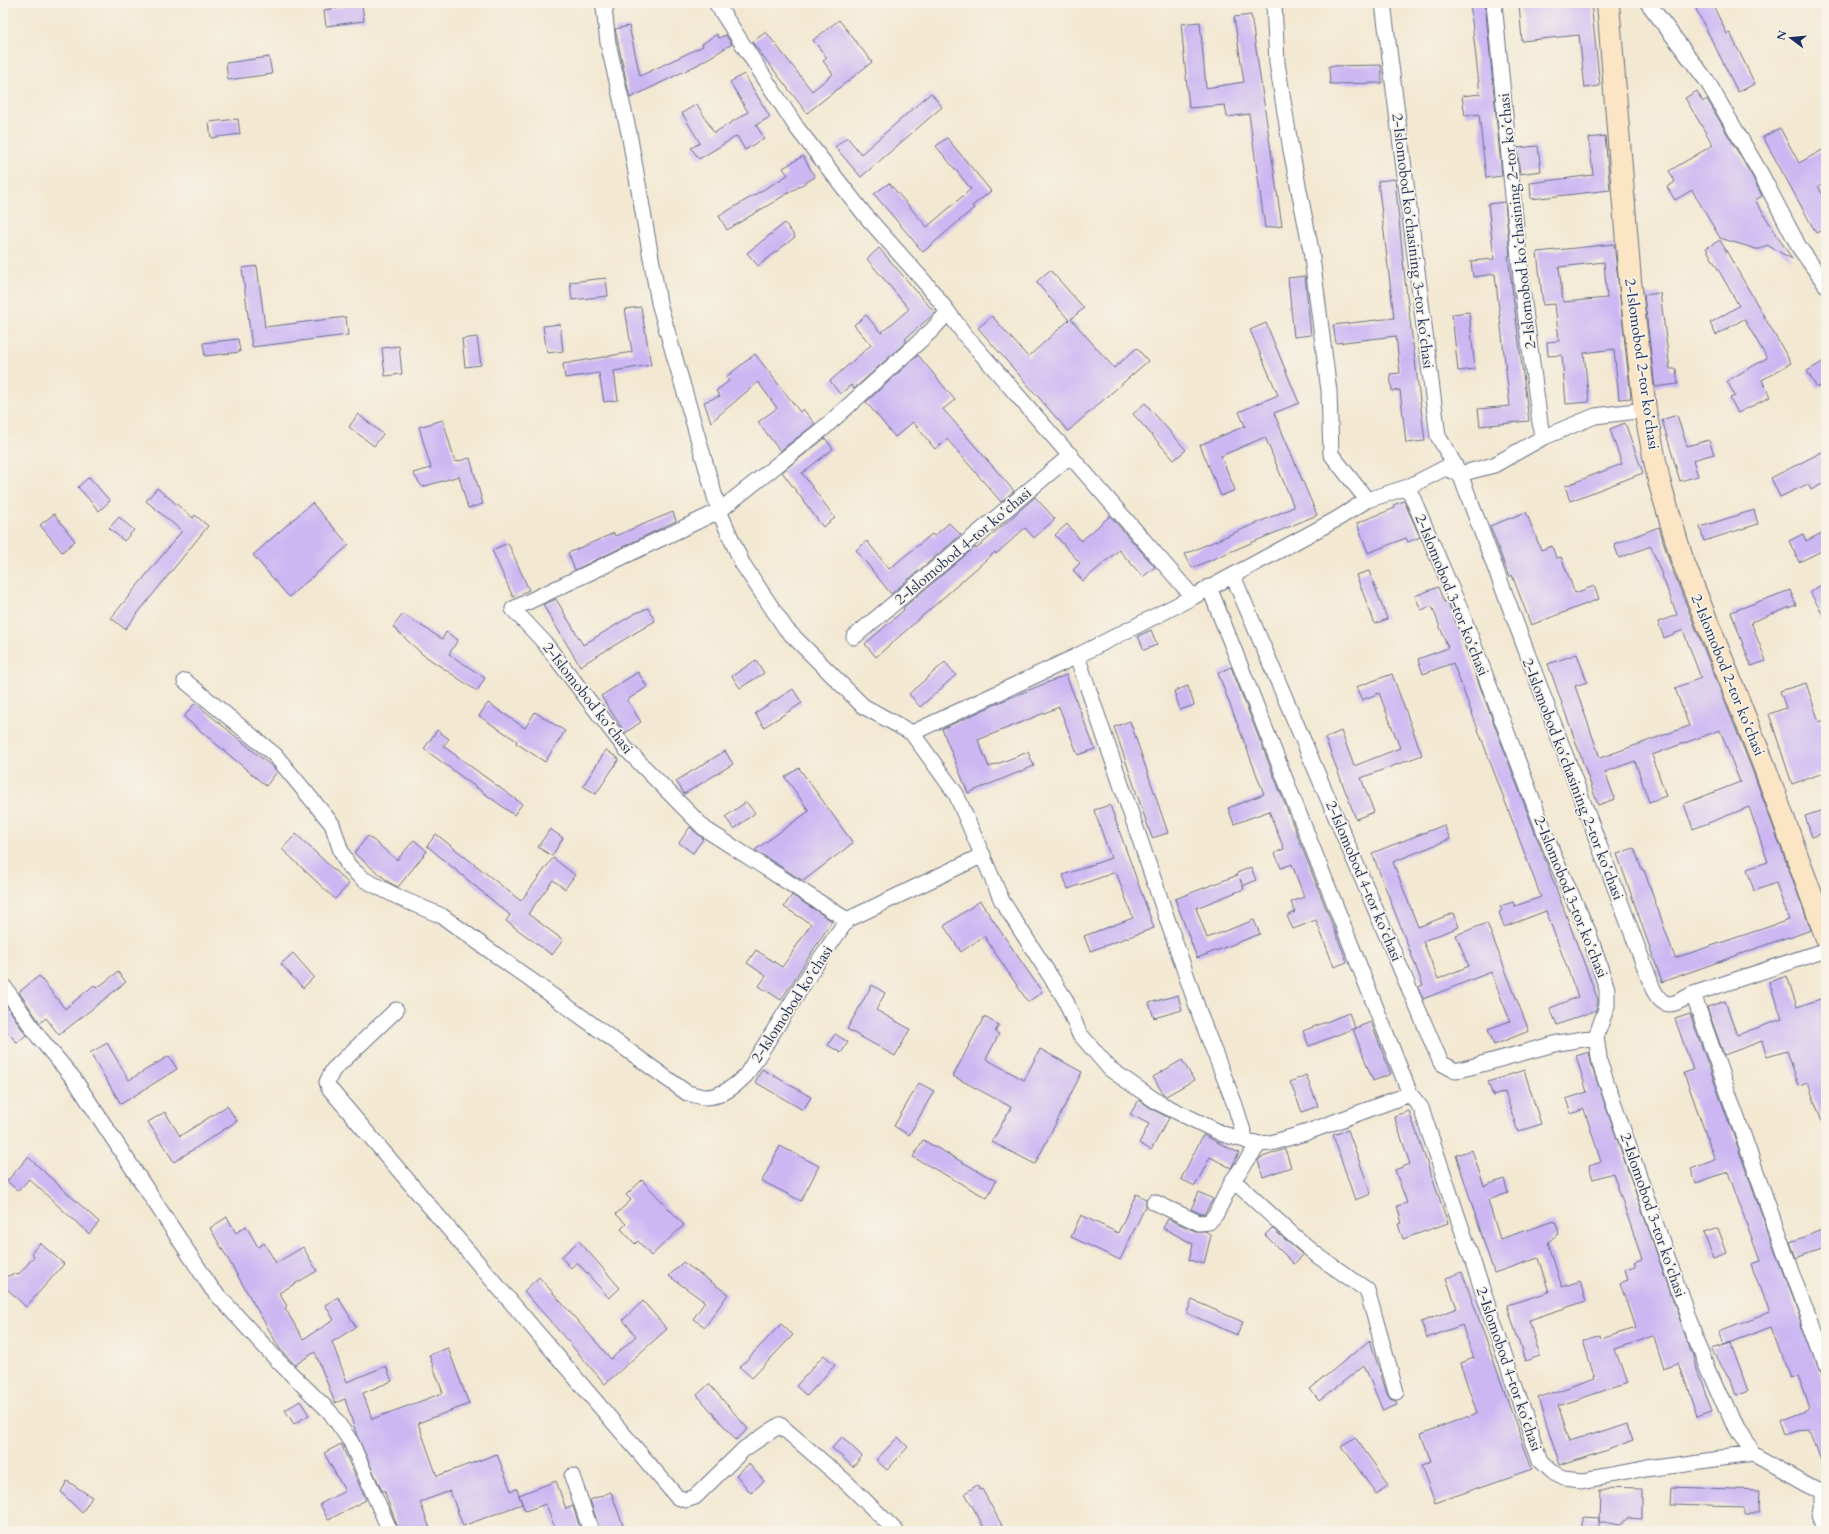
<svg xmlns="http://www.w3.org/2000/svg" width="1829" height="1534" font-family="Cardo,serif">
	<rect width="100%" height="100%" fill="#f7f3e8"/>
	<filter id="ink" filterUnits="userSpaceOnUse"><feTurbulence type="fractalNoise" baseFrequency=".025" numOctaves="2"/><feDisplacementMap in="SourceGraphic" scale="8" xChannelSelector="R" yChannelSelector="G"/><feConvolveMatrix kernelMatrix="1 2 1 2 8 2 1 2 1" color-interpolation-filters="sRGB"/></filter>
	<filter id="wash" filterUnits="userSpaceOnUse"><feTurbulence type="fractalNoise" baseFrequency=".012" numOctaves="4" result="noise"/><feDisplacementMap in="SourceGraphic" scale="16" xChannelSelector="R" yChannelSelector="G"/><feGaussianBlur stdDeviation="0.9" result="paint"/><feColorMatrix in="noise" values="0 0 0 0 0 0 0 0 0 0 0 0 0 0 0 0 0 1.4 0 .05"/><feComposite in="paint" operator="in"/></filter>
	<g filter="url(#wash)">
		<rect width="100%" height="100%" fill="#f3e8d2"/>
		<g id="blocks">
			<path fill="#ccb7f3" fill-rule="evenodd" d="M1470,3h15l17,173 -16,2 -7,-64 -14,2 -3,-20 18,-2z
				M1519,3h72l9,83 -15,2 -6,-53 -57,6z
				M1693,3h19l15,31 3,-1 25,51 -17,8z
				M362,4l2,17 -38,5 -2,-16z
				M1251,15l31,211 -17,2 -16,-114 -22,3 -2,-12 -36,3 -8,-84 19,-2 6,66 38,-6 -10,-65z
				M839,20l33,42 -65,51 -55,-71 14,-10 46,59 21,-17 -10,-13 4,-3 -14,-18z
				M629,26l11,50 63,-30 -1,-2 15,-10 2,4 7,-3 6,9 -35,21 -67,33 -15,-69z
				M269,57l3,17 -44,6 -2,-17z
				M1381,65l1,18 -52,1 -1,-18z
				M744,74l26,43 -14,8 8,13 -19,12 -8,-14 -38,23 -8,-11 9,-5 -18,-30 15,-9 17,29 34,-21 -18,-30z
				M1697,91l6,11 4,-3 46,79 9,18 -7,4 37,59 -25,-14 -7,4h-4l-36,-11 -28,-48 -17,10 -8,-13 8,-5 -6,-11 44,-26 -28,-47z
				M931,93l11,14 -81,70 -26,-30 12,-10 14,17z
				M238,119l2,15 -29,4 -2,-16z
				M1780,128l19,35 27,-15v33l-8,5 8,15v27l-10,5 -53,-96z
				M1605,136l5,54 -79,9 -1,-16 63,-8 -4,-37z
				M947,138l44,53 -19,15 2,2 -51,44 -49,-58 15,-11 38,44 44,-38 -35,-43z
				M1538,146l3,25 -21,3 -3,-26z
				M803,156l12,21 -88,53 -8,-14 69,-41 -5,-7z
				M1395,179l10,101 20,161 -19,2 -6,-53 -8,1 -2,-17 10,-1 -4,-37 -60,7 -3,-18 61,-7 -16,-137z
				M1505,202l5,53 -2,1 21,165 -49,5 -2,-17 32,-3 -15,-132 -22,3 -2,-16 23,-2 -6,-55z
				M785,223l10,14 -37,29 -11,-13z
				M1720,240l71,123 -29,17 8,17 -32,16 -8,-15 5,-2 -8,-15 40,-23 -23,-39 -28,16 -6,-12 29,-17 -33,-58z
				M1614,244l17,154 -12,1 -5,-50 -30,4 5,49 -23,2 -4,-49 -14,1 -1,-14 12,-1 -4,-37 -12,1 -6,-53zM1604,262l3,36 -44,4 -4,-35z
				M879,248l56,65 -30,26 2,2 -53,48 -3,-4 -11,9 -10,-13 41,-36 -17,-20 12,-10 15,18 28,-24 -42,-50z
				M257,266l8,61 81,-10 2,18 -96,12 -10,-79z
				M1050,270l34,38 -13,11 43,49 23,-20 11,13 -80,70 -90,-103 14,-12 36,41 41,-37 -33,-38z
				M1305,276l6,59 -17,2 -6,-59z
				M606,278l2,18 -36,4 -2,-18z
				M1660,293l10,76h6l2,15 -23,3 -11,-92z
				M641,307l10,58 -37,6 4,29 -14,2 -5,-29 -34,5 -2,-14 69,-12 -7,-43z
				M1469,312l6,57 -17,2 -6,-57z
				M1266,323l33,80 -25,10 43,102 -125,53 -7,-14 109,-47 -29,-70 -44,19 14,34 -14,6 -21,-51 45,-19 -6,-14 39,-17 -28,-65z
				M560,324l3,27 -16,2 -4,-27z
				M477,337l4,28 -16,2 -3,-28z
				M238,339l2,13 -35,4 -2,-13z
				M399,346l3,28 -17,2 -3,-28z
				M755,354l45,58 3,-3 12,15 -35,27 -22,-29 19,-14 -19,-26 -47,40 -7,-20 16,-6 -4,-5 13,-10 -3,-4z
				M918,355l37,45 -12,9 71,82 -13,11 -54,-63 -12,10 -22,-27 -18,15 -29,-35z
				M1826,360v22l-9,6 -10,-17z
				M1145,403l41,47 -12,10 -41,-46z
				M358,414l25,20 -9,12 -25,-19z
				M1677,415l10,31 22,-6 5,14 -21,6 5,16 -18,5 -18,-61z
				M443,420l12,42 15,-4 13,46 -15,4 -9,-32 -37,11 -9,-14 18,-5 -12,-41z
				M1625,423l18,50 -73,28 -5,-15 57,-22 -12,-35z
				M825,438l8,11 -31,24 33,45 -12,9 -41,-55z
				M1826,450v32l-15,8 -3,-6 -28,13 -9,-19z
				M89,477l21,24 -11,10 -21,-24z
				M157,488l36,30 2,-3 13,11 -83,103 -14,-11 71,-87 -36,-30z
				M1035,497l20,22 -21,19 -9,-10 -29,26 -1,-2 -119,105 -11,-13 39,-34 -1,-2 72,-61 1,2z
				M1404,501l16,36 -12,5 -2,-4 -38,15 -11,-30 38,-15 -2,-3z
				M312,503l37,42 -60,52 -36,-42z
				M1754,510l4,14 -54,17 -4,-14z
				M673,512l3,9 -101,49 -7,-17 46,-20 1,3z
				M1526,512l15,38 11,-4 4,12 5,-1 14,36 19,-7 5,13 -68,26 -19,-50 -3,2 -19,-51z
				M54,514l21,27 -13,11 -22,-27z
				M1110,516l45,51 -12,10 -24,-27 -36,31 -10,-11 7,-7 -25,-28 12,-11 14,17z
				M119,517l15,13 -10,11 -15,-13z
				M949,523l12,12 -70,59 -35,-44 11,-9 22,28 43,-35 2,2z
				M1659,527l11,37 83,208 58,158 -22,8 -1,-1 -126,45 -45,-128 17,-6 8,22h2l31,88 114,-38 -13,-37 -22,8 -7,-22 21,-7 -19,-55 -56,22 -9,-25 56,-22 -20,-52 -68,25 14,41 -17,6 -14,-41 -30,11 10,27 -17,6 -50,-141 29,-10 10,28 -12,4 25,72 89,-32 -14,-38 26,-10 -18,-48 -19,8 -6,-16 19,-7 -26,-69 -32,12 -5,-14z
				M1826,531v18l-27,13 -10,-21 14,-7 3,7z
				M508,543l21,47 -16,7 -21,-47z
				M1369,571l18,48 -12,5 -19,-49z
				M1826,582v38l-16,-28z
				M1438,587l6,15 3,-1 5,11 146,388 -2,10 -39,15 -7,-17 28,-11 -32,-86 -42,16 -5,-15 3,-1 -2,-5 13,-4 2,4 26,-9 -88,-234 -30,11 -5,-15 30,-11 -16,-42 -11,4 -6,-14z
				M1790,590l6,15 -45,17 15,39 -15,5 -20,-54z
				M556,599l27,46 51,-31 14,-6 7,13 -75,45 -37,-61z
				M403,614l39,25 4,-7 12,8 -9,14 36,24 -8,13 -55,-37 -29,-27z
				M1151,630l6,15 -13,5 -6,-14z
				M756,660l8,13 -24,15 -8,-12z
				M945,662l11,13 -36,32 -11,-13z
				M1231,667l116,295 -13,5 -18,-47 -23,9 -6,-13 8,-4 -4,-10 13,-5 -12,-33 -11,4 -6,-15 9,-4 -15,-38 -35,13 -6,-16 36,-14 -46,-121z
				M638,672l9,15 -20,13 14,22 -16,11 -24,-37z
				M1392,674l30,81 -61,23 13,34 -18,7 -31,-81 16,-7 13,35 46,-18 -21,-55 -17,7 -6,-13z
				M1066,675l29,74 -17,6 -19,-48 -81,33 11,27 39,-15 6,14 -66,27 -26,-64 65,-30z
				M1806,683l13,39 7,-2v52l-34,12 -23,-70 17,-6 -6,-17z
				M1188,686l6,19 -14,5 -6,-19z
				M793,689l9,14 -38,24 -9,-14z
				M195,703l79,65 3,4 -11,14 -82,-69z
				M488,703l37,25 10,-16 30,19 -20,31 -29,-19 1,-2 -38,-25z
				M1130,721l38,112 -16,5 -38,-111z
				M437,730l12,9 -6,7 79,58 -8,11 -90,-66z
				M606,750l13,9 -23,35 -13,-8z
				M725,751l8,13 -49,30 -8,-13z
				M799,768l54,75 -50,38 -48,-31 54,-39 -24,-34z
				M746,802l9,11 -21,16 -9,-12z
				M1110,805l44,123 -64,23 -6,-15 49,-18 -17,-46 -48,17 -5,-14 48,-17 -17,-48z
				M1826,809v23l-14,5 -7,-21z
				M1444,825l6,14 -57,23 25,65 36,-14 5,14 -36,14 15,38 31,-13 -13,-31 31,-12 42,108 -35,14 -6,-16 22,-8 -19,-49 -68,27 -5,-12 5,-2 -51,-132z
				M690,827l13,12 -10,14 -14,-10z
				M550,829l13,9 -11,18 -14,-9z
				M296,834l53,50 -14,15 -53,-50z
				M436,834l85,67 32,-43 22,17 -10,14 -12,-9 -25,34 35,26 -11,15 -46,-34 4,-6 -83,-69z
				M368,836l29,24 17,-20 13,11 -29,36 -8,-4 -36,-30z
				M1251,867l5,13 -13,6 -3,-7 4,10 -48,19 11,30 47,-18 6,14 -63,24 -22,-59 63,-24 -1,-2z
				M792,895l40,26 -51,79 -22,-14 7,-10 -19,-13 9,-13 26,17 8,-11 21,-32 -27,-17z
				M980,901l62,91 -14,10 -44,-66 -23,16 -17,-26z
				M293,953l21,24 -11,11 -22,-24z
				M118,972l8,10 -67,53 -13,-17 -6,5 -21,-31 20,-16 26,33 29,-24 3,3z
				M1787,976l10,31 29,-10v80l-4,1 4,12v37l-2,1 -16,-45 -9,3 -12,-35 -20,6 -5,-16 -38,14 -17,-48 18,-6 12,34 45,-16 -13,-37z
				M872,985l13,8 -9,17 34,19 -15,27 -48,-27z
				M1178,995l4,15 -28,8 -5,-15z
				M5,1003l21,32 -9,8 -14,-16v-22z
				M1349,1013l6,15 -46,18 -6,-15z
				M1690,1014l101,282 35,92v79l-2,1 -14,-39 -12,1 -12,4 -5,-14 28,-11 -12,-35 -7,3 -18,-50 -48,18 -5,-13 50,-19 -18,-49 9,-3 -32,-89 -32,11 -5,-14 24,-9 -31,-87 9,-3 -18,-51z
				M984,1017l15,8 -4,7 4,2 -13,25 38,21 16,-31 42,23 -47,92 -43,-22 19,-35 -58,-31z
				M1371,1022l20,52 -18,7 -20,-52z
				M835,1034l13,8 -7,11 -13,-8z
				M107,1043l22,37 40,-24 8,13 -56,35 -31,-51z
				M1589,1052l3,15 120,345 -15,5 -18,-54 -15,5 -10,-32 -39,13 12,34 -69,23 12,36 57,-19 6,17 -73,25 -22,-67 57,-20 -12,-37 17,-6 1,4 34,-11 -15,-45 8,-3 -3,-11 11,-3 -2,-4 8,-3 -29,-86 -20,6 -4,-13 12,-4 -17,-53 -13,5 -5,-15 21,-7 -11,-36z
				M1182,1060l12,20 -28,16 -2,-1 -11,-18z
				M762,1069l49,28 -8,13 -48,-28z
				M1524,1070l17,54 -23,8 -13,-40 -12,4 -5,-14z
				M1306,1075l12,31 -16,6 -12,-30z
				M919,1083l15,8 -25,44 -15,-9z
				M1139,1100l15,10 15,8 -18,32 -12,-7 10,-19 -19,-10z
				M227,1106l10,15 -63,41 -26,-40 17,-10 15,24z
				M1409,1111l39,112 -45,16 -5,-15 4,-1 -5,-17 10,-3 -12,-33 15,-6 -16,-48z
				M1348,1130l23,64 -16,6 -22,-65z
				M1203,1135l36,18 -8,15 -21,-11 -15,29 -14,-7z
				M923,1140l73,41 -9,17 -74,-41z
				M780,1146l39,20 -18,35 -39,-20z
				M1285,1149l6,18 -28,10 -5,-16 2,-3z
				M1472,1150l12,36 20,-7 4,14 -20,7 12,39 55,-18 4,12 -11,9 14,45 18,-6 6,20 -57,19 11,36 -15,5 -18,-56 42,-13 -11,-34 -44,15 -38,-118z
				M28,1157l71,65 -10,12 -60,-55 -11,12 -11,-10z
				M642,1180l42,45 -33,31 -13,-15 -3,3 -14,-15 5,-5 -10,-10 15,-14 -5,-5z
				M1199,1192l14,7 -8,14 -4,1 -10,-5z
				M1136,1194l10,5v6l-26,55 -49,-23 10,-22 37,18z
				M227,1217l9,16 10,-7 12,21 6,-4 12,20 27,-16 14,24 -38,22 8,13 -2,2 18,31 31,-19 -9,-15 13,-8 18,30 -24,15 15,40 39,-16 6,15 -29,12 9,26 71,-26 -14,-38 19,-7 21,56 -51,19 19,53 60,-22 14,37 6,-2 5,15 -59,22 -13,-35 -30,11 11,29h-32l-15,-41 -2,1 -25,-55 -12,-37 -10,4 -20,-51 -20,13 -15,-16 -70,-121z
				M1168,1219l27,12h10l6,4 -7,29 -15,-4 4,-16 -30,-16z
				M1272,1228l31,27 -9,9 -29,-29z
				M1718,1228l9,25 -14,5 -9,-25z
				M1826,1229v18l-30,11 -6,-16z
				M579,1241l41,47 -11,10 -32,-36 -6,6 -10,-11z
				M40,1243l24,21 -38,43 -23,-22v-7l10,-4 5,1 16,-18 -2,-5z
				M683,1262l45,32 -23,33 -12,-8 12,-17 -36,-26z
				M1462,1272l70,197 -97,34 -14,-38 10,-3 -10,-28 56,-21 -17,-50 14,-5 -12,-33 -35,13 -6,-16 36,-14 -11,-30z
				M539,1277l72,82 25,-23 -13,-16 20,-19 24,28 -62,55 -81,-93z
				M1192,1300l51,22 -6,13 -50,-22z
				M781,1324l12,11 -41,43 -12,-11z
				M1370,1340l17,54 3,5 6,2 1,4 -14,6 -19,-46 -45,36 -9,-12z
				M1731,1343l17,47 -13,5 -5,-16 -18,-30z
				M824,1355l11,10 -28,31 -11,-10z
				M709,1384l39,45 -12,11 -39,-45z
				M300,1401l9,14 -15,9 -9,-14z
				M842,1437l20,19 -9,11 -21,-19z
				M898,1437l10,10 -21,23 -11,-10z
				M1355,1437l34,48 -13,9 -34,-48z
				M341,1444l25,56 -38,20 -8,-16 25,-13 -21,-38z
				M749,1464l15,17 -13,12 -15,-18z
				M67,1481l25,16 -10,16 -21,-21z
				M556,1481l10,28 7,-3 8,25h-25l-10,-27 -21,7 -6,-16z
				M977,1485l3,5 2,-1 23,42h-19l-21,-38z
				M1673,1487l88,3 -1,23h-15v-7l-73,-2z
				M1600,1489l42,1v29l-17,-1 -6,8 -20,-4z
				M611,1492l14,39h-25l-10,-31z
				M1583,1517l16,1v13h-16z"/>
		</g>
	</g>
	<g filter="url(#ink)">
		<use href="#blocks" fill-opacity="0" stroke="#677087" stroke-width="1"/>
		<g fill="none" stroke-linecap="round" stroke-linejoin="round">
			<g stroke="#677087" stroke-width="17">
				<path id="street" d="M609,3l-5,5 4,35 21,90 30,170 60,208 23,52 44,66 77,77 49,27 44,61 46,107 63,98 14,34 31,36 49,34 64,31 36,10 12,-1 34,-10 105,-39 -201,-507
					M716,3l81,125 68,87 63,71 20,26 -16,18 -107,97 -106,84 -206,98 31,33 81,106 80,81 142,91
					M1383,3l55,433 22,38 193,515c12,23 21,15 40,5l133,-44
					M1494,3l28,285 20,150
					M1648,3l59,78 54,93 38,73 27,38
					M1274,4l3,59 14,87 20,100 18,141 2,63 36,46
					M948,312l17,23 228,262
					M1460,474l34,-9 48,-27 53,-22 50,-6
					M1408,487l52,122 95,250 33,72 19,58v17l-11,31 4,27 96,276 39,90 18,24 73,41
					M1233,576l208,487 15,8 102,-28 38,-6
					M854,637l217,-182
					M1077,656l124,362 34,87 11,36
					M185,681l90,74 57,69 9,27 7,14 7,7 8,7 39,20 40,17 245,177c6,1 13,4 18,4 17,0 30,-11 41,-22l67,-106 34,-49 136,-65
					M912,733l165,-77 116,-59 144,-78 30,-19 41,-13 37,-19 15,6
					M3,985l35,51 36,43 138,210 67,73 51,50 21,30 39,89
					M1693,994l106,299 27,72
					M396,1010l-63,60 -6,12 2,6 348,409 9,3 9,-3 49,-48 36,-24 67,58 49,48
					M1410,1094l11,14 119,353 12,11 12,6 19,2 63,-12 107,-14
					M1233,1180l60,55 25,21 49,34 29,102
					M1154,1202l45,21 10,-1 7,-8 17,-34 26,-36
					M572,1476l19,55
					M1820,1491c0,12 -1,27 6,38"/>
			</g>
			<g stroke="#677087" stroke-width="24">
				<path id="secondary" d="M1608,3l22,278 15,129 14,71 23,78 83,209 61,168"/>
			</g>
			<use href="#street" stroke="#fff" stroke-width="15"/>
			<use href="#secondary" stroke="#fce5c4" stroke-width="22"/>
		</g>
	</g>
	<g text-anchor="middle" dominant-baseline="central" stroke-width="3.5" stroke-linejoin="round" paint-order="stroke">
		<g font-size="15" fill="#1b2f5e" stroke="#f7f3e8">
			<text transform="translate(1517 221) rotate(-96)">2-Islomobod koʻchasining 2-tor koʻchasi</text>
			<text transform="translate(1413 241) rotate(83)">2-Islomobod koʻchasining 3-tor koʻchasi</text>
			<text transform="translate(1642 364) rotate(82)">2-Islomobod 2-tor koʻchasi</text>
			<text transform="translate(963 546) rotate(-40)">2-Islomobod 4-tor koʻchasi</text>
			<text transform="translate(1452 595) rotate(68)">2-Islomobod 3-tor koʻchasi</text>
			<text transform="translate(1728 675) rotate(68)">2-Islomobod 2-tor koʻchasi</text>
			<text transform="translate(588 698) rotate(52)">2-Islomobod koʻchasi</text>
			<text transform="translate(1573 779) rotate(69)">2-Islomobod koʻchasining 2-tor koʻchasi</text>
			<text transform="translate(1364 881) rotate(67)">2-Islomobod 4-tor koʻchasi</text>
			<text transform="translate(1571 897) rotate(68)">2-Islomobod 3-tor koʻchasi</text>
			<text transform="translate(792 1004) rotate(-57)">2-Islomobod koʻchasi</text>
			<text transform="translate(1653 1215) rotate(71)">2-Islomobod 3-tor koʻchasi</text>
			<text transform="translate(1509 1369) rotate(71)">2-Islomobod 4-tor koʻchasi</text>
		</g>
	</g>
	<rect width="1829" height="1534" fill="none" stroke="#f7f3e8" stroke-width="16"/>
	<g transform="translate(1791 38) rotate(286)" stroke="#f7f3e8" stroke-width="3" paint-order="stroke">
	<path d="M0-3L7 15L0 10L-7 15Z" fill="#1b2f5e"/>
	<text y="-6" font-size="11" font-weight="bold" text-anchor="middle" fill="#1b2f5e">N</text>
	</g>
</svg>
